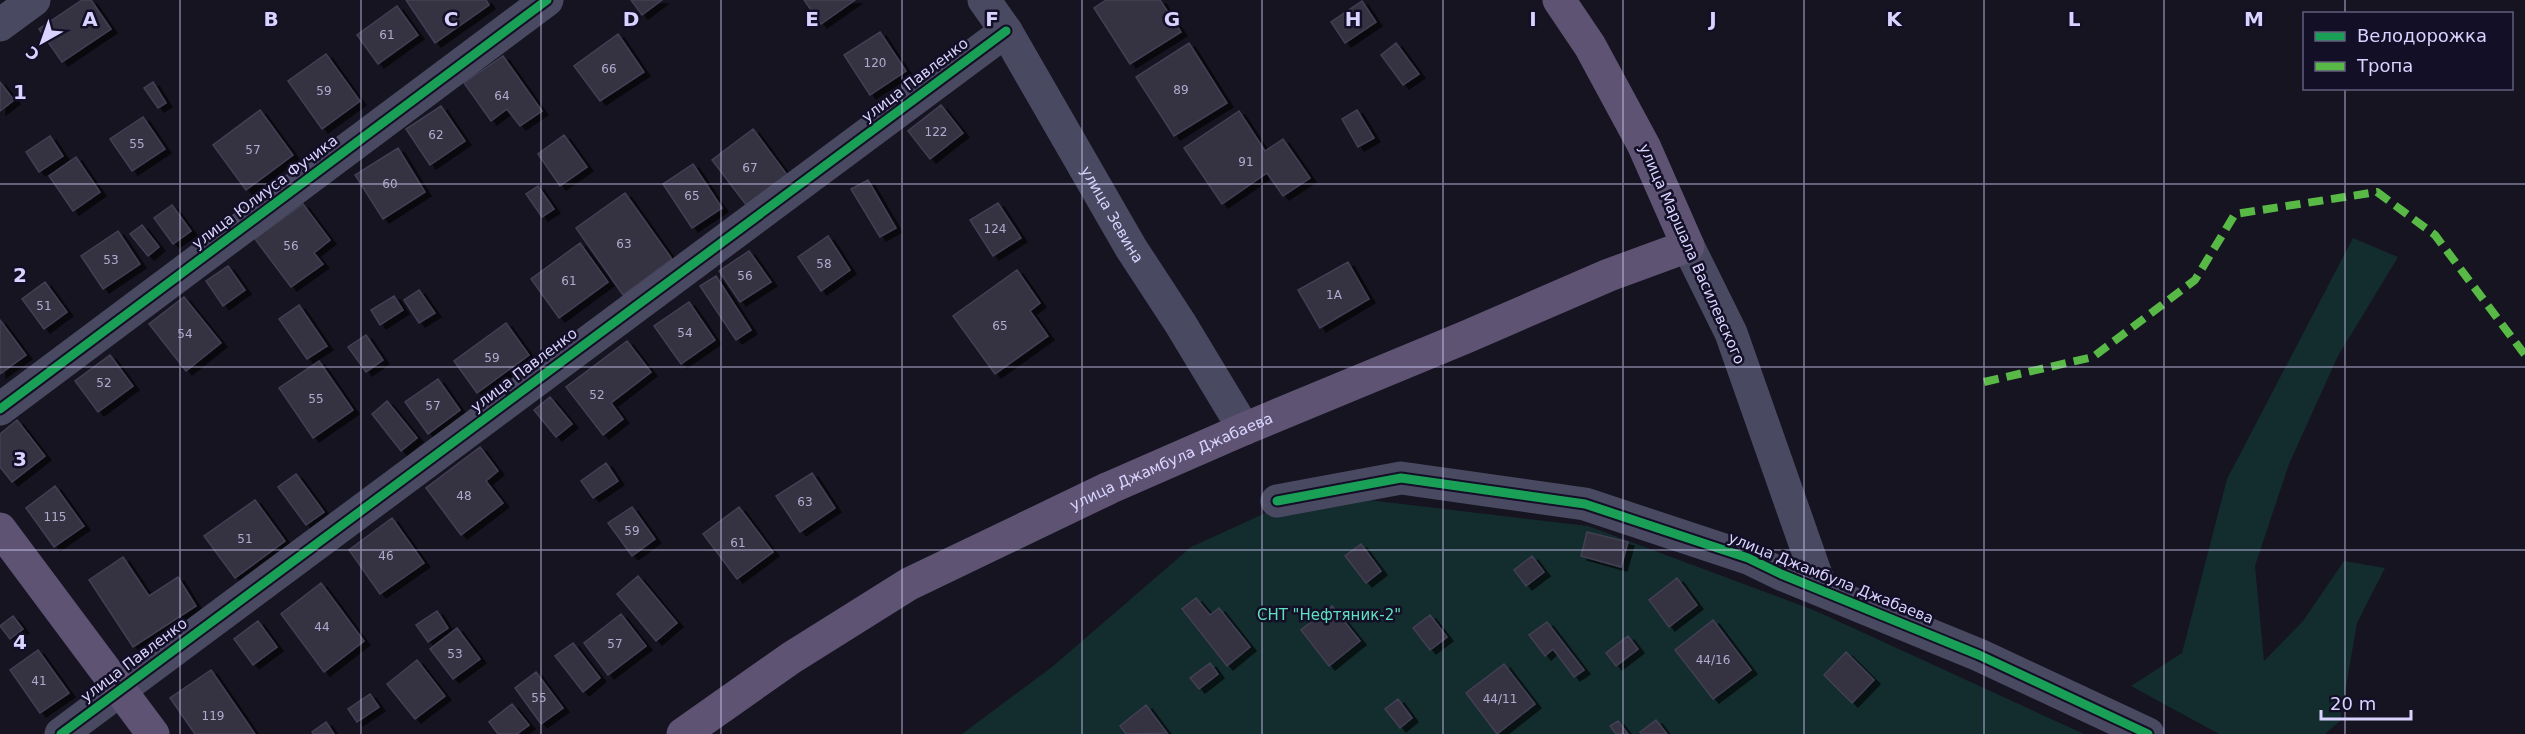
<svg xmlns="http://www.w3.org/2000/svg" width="2525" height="734" font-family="'DejaVu Sans',sans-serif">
	<defs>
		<filter id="shadow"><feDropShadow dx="6" dy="4" stdDeviation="0" flood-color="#0009"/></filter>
	</defs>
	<rect width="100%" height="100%" fill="#161421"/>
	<path fill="#132c2d" d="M2353,238l45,19 -60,99 -49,108 -34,102 9,95 39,-40 41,-60 41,7 -28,55 -17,98 -15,13h-106l-88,-48 51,-33 45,-174z
		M1309,493l279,33 228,85 268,123h-1122l90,-67 139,-120z"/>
	<path fill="#343243" stroke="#433f54" stroke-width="1.5" filter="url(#shadow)" d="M82,0h9l20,29 -49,33 -23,-33z
		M406,0h80l3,5 -54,38z
		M631,0h31l-20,15z
		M804,0h51l-34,24z
		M1106,0h54l21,32 -51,32 -36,-56z
		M1362,1l14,21 -31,21 -14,-21z
		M397,6l21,29 -40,29 -21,-29z
		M880,32l26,39 -36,24 -26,-40z
		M618,34l26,38 -44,29 -26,-35z
		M1189,43l38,60 -53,33 -38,-59z
		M1396,43l23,31 -16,11 -22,-30z
		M326,54l34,47 -38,28 -34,-48z
		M503,56l39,55 -22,15 -13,-17 -16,12 -27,-38z
		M0,82l14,18 -14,11z
		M153,82l13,21 -8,5 -14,-20z
		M941,105l22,28 -33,26 -22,-28z
		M441,106l24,35 -35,24 -24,-36z
		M260,110l33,45 -47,35 -33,-45z
		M1357,110l17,28 -16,9 -16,-28z
		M1239,111l26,40 18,-12 27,39 -27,18 -16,-23 -45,31 -38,-56z
		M143,117l22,32 -33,22 -22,-32z
		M753,129l35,47 -41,30 -35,-46z
		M564,135l23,32 -27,19 -22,-32z
		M50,136l13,20 -24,16 -13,-20z
		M398,148l27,44 -42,27 -28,-44z
		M76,157l24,35 -27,19 -24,-35z
		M693,164l29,44 -30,20 -29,-44z
		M868,180l28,48 -16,9 -29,-48z
		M538,186l16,23 -12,8 -16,-23z
		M625,193l47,66 -49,36 -47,-67z
		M998,203l23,35 -28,18 -23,-36z
		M303,204l27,36 -16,13 9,11 -32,23 -36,-48z
		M172,205l19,26 -18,13 -19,-26z
		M142,225l17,22 -11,9 -18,-22z
		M118,231l22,33 -37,25 -22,-33z
		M828,236l22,34 -29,21 -23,-34z
		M580,243l28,39 -49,36 -28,-39z
		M749,251l22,31 -31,20 -21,-31z
		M1348,262l21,37 -49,29 -22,-38z
		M228,266l17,24 -22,16 -17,-25z
		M1017,270l23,33 -10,8 18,25 -53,38 -42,-58z
		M716,276l35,54 -15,10 -36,-54z
		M45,282l22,30 -23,17 -22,-30z
		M419,290l16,23 -16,10 -15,-23z
		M394,296l9,14 -23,15 -9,-15z
		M184,297l37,46 -35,28 -37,-47z
		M689,302l26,38 -34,24 -27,-38z
		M299,305l28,41 -20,13 -28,-40z
		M0,320l26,35 -26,19z
		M506,323l23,32 -52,38 -23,-32z
		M366,335l17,25 -17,12 -18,-25z
		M627,341l24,31 -40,31 12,16 -20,16 -37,-48z
		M110,355l23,31 -35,26 -23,-31z
		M319,361l34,49 -40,28 -34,-50z
		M438,379l22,31 -32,24 -23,-32z
		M550,397l22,27 -16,13 -22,-27z
		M387,401l30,37 -16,13 -29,-37z
		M17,420l28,36 -33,26 -12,-15v-33z
		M480,447l18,24 -12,10 17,22 -42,32 -35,-47z
		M606,463l12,18 -25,17 -12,-17z
		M812,473l23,35 -35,24 -24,-36z
		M296,474l28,38 -18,13 -28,-38z
		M55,486l29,40 -30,21 -28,-39z
		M255,500l30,41 -50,37 -31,-42z
		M632,507l23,32 -23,17 -24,-33z
		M739,507l34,45 -36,27 -34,-45z
		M392,518l32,45 -44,31 -31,-44z
		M1587,532l41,10 -7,25 -40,-11z
		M1361,544l20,27 -15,12 -21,-27z
		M1532,556l12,16 -18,14 -12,-16z
		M123,557l26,39 29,-19 18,29 -63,41 -44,-67z
		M638,576l39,47 -21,18 -39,-47z
		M1677,578l20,27 -28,22 -20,-27z
		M321,583l43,58 -40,31 -43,-58z
		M1196,598l14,17 9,-7 31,39 -23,19 -45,-57z
		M1332,606l28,35 -31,25 -28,-36z
		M437,611l11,17 -20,14 -12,-17z
		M621,614l25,32 -38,29 -24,-32z
		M1430,615l17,22 -17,13 -17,-22z
		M13,616l10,13 -13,10 -10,-13z
		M1713,620l38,50 -38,29 -38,-49z
		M258,621l19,26 -24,18 -19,-26z
		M1547,622l37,48 -10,7 -21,-28 -8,7 -16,-21z
		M457,628l23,31 -27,20 -23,-30z
		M1628,636l10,13 -22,17 -10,-13z
		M573,643l27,35 -17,14 -28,-36z
		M38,650l31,43 -29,20 -30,-43z
		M1846,652l28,28 -22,23 -28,-28z
		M417,660l28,36 -30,23 -28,-35z
		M1210,663l8,11 -19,15 -9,-11z
		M1504,664l31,40 -38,30 -31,-41z
		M211,670l44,64h-60l-25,-36z
		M536,672l27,36 -22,16 -26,-36z
		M370,694l9,13 -22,15 -9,-13z
		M1398,699l14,19 -12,10 -15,-19z
		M512,704l17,21 -12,9h-19l-9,-12z
		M1146,705l21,28 -41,1 -6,-8z
		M1656,720l11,14h-25l-2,-2z
		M1618,721l10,13h-12l-6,-8z
		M326,722l8,12h-21l-1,-2z"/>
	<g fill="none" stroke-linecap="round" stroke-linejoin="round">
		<g stroke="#4a4962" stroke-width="33">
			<path id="s1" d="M984,0l22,31 125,217 49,75 64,106"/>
			<path d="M0,25l34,-25"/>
			<path d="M1688,246l43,87 90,256"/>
			<path d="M0,409l547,-409"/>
			<path d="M1277,501l124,-23 184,26 163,54 33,16 198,81 169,79"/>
			<path d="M61,734l945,-703"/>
		</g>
		<g stroke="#5e5373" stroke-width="33">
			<path d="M0,529l153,205"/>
			<path id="s2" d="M683,734l108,-76 118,-74 200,-96 135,-59 222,-92 143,-62 79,-29 -44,-100 -54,-100 -31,-46"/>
		</g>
		<path stroke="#58b947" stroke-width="8" stroke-dasharray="15 8" stroke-linecap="butt" d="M1984,382l109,-25 102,-77 40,-66 142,-22 58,43 90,120"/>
		<g stroke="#130f26" stroke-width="13">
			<path id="cycleway" d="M0,409l547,-409
				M1277,501l124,-23 184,26 163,54 33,16 198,81 169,79
				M61,734l945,-703"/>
		</g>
		<use href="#cycleway" stroke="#1a9f57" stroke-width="9"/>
	</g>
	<path fill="none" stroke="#d9d4ff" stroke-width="1.5" stroke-opacity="0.55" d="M180,0v734M361,0v734M541,0v734M721,0v734M902,0v734M1082,0v734M1262,0v734M1443,0v734M1623,0v734M1804,0v734M1984,0v734M2164,0v734M2345,0v14M2345,88v646M0,184h2525M0,367h2525M0,550h2525"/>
	<g text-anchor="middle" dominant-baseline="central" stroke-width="5" stroke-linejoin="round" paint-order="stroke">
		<g font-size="12" fill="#b0acd0">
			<text x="387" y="35">61</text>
			<text x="875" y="63">120</text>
			<text x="609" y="69">66</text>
			<text x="1181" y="90">89</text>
			<text x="324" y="91">59</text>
			<text x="502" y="96">64</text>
			<text x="936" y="132">122</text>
			<text x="436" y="135">62</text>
			<text x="137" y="144">55</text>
			<text x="253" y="150">57</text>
			<text x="1246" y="162">91</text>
			<text x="750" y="168">67</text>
			<text x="390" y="184">60</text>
			<text x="692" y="196">65</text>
			<text x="995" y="229">124</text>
			<text x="624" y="244">63</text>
			<text x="291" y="246">56</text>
			<text x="111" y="260">53</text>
			<text x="824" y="264">58</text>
			<text x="745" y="276">56</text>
			<text x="569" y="281">61</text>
			<text x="1334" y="295">1А</text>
			<text x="44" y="306">51</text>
			<text x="1000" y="326">65</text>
			<text x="685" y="333">54</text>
			<text x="185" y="334">54</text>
			<text x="492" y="358">59</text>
			<text x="104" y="383">52</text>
			<text x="597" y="395">52</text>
			<text x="316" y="399">55</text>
			<text x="433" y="406">57</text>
			<text x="464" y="496">48</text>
			<text x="805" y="502">63</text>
			<text x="55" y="517">115</text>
			<text x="632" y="531">59</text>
			<text x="245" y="539">51</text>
			<text x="738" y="543">61</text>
			<text x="386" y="556">46</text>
			<text x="322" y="627">44</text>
			<text x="615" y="644">57</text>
			<text x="455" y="654">53</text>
			<text x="1713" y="660">44/16</text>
			<text x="39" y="681">41</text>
			<text x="539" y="698">55</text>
			<text x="1500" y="699">44/11</text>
			<text x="213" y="716">119</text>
		</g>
		<g font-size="15" fill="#d9d4ff" stroke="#130f26">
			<text transform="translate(915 80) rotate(-37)">улица Павленко</text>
			<text transform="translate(265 192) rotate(-37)">улица Юлиуса Фучика</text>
			<text stroke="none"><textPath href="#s1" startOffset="250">улица Зевина</textPath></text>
			<text transform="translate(1692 254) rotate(66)">улица Маршала Василевского</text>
			<text transform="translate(524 370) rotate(-37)">улица Павленко</text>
			<text stroke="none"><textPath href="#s2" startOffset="561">улица Джамбула Джабаева</textPath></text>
			<text transform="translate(1831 578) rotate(22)">улица Джамбула Джабаева</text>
			<text transform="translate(134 660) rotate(-37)">улица Павленко</text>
		</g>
		<g font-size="15" fill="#5fe0c0" stroke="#130f26">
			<text x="1329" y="615">СНТ "Нефтяник-2"</text>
		</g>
	</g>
	<g font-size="20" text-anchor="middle" font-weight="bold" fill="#d9d4ff" stroke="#130f26" stroke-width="5" stroke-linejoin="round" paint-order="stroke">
		<text x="90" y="26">A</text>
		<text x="271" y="26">B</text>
		<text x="451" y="26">C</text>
		<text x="631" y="26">D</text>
		<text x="812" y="26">E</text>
		<text x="992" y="26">F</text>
		<text x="1172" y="26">G</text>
		<text x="1353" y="26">H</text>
		<text x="1533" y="26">I</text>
		<text x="1713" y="26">J</text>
		<text x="1894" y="26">K</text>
		<text x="2074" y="26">L</text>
		<text x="2254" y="26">M</text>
		<text x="20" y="99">1</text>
		<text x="20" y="282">2</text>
		<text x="20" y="466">3</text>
		<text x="20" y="649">4</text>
	</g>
	<rect x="2303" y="12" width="210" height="78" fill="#130f26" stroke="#625e7d" stroke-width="1.5"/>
	<rect x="2315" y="32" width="30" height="9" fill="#1a9f57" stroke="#625e7d" stroke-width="1.5"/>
	<text x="2357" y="42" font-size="18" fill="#d9d4ff">Велодорожка</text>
	<rect x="2315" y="62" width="30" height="9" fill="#58b947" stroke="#625e7d" stroke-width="1.5"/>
	<text x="2357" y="72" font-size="18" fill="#d9d4ff">Тропа</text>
	<g transform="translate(42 42) rotate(220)" stroke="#130f26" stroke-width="4.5" paint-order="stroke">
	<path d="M0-4.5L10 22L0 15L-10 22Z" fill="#d9d4ff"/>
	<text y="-9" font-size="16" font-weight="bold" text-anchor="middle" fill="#d9d4ff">С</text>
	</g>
	<path d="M2321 710v9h90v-9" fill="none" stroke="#d9d4ff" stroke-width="3"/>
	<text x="2330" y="710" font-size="18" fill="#d9d4ff" stroke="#130f26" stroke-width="4.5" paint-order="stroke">20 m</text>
</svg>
